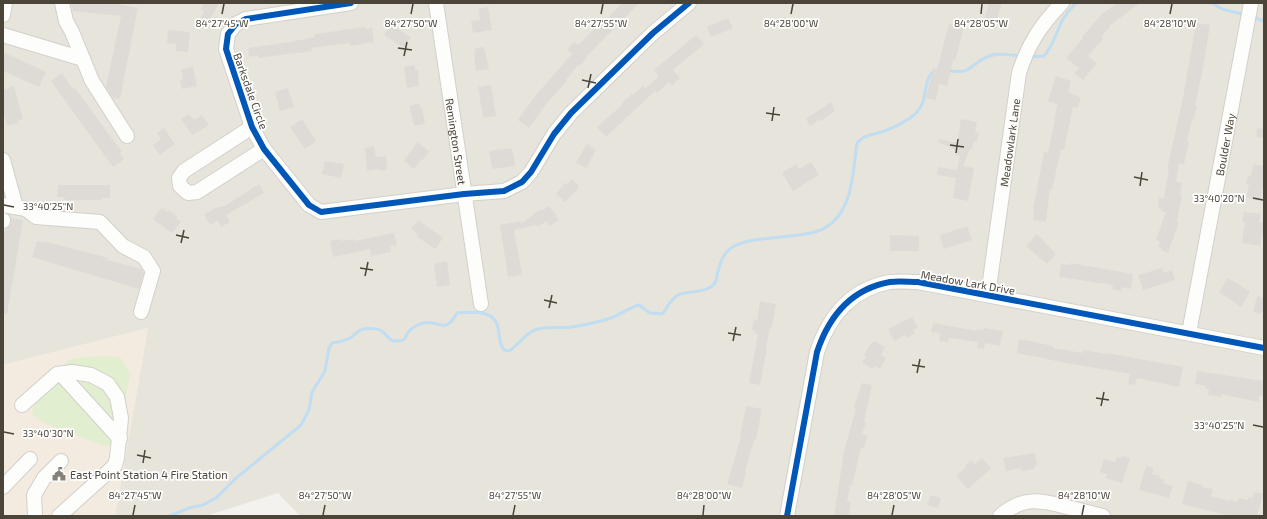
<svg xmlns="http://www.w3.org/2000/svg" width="1267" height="519" font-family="'Exo 2',sans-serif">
	<rect width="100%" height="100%" fill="#f4f2ee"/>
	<path fill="#e7e4dc" d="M3,3h1261v513h-964l-22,-23 -72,23h-91l33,-188 -145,37z"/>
	<path fill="#f3ebdf" d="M148,328l-33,188h-112v-151z"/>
	<path fill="#e1eecf" d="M106,356l14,1 10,16 -7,40 -8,29 -5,4 -8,-1 -60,-23 -10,-8 1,-7 5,-15 31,-32 14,-3z"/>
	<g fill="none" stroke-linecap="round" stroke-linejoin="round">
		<path stroke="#c0ddf1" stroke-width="3" d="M1212,3l10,6 24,6
			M1253,17l11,4
			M1029,57l15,-1c9,-10 12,-23 18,-35 4,-7 9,-13 14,-18
			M948,70c23,6 22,-6 39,-13 10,-5 23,-2 34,-1
			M169,516l20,-8 14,-3 13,-7 19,-19 66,-54 8,-15 3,-18 13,-21 4,-23 3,-5c6,-1 13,-2 18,-5 5,-3 7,-7 13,-9 5,-1 16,-1 20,3 5,4 6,9 12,9 12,0 9,-3 14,-10 3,-3 10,-7 14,-8 17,-4 21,13 34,-10 14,-1 38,-4 41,15 2,8 1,16 6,22l5,1c10,-6 15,-17 26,-21 12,-5 25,-1 37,-3 13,-2 27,-5 39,-9 10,-4 18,-10 28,-13l11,8 12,1c6,-6 8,-15 16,-19 10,-5 29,-1 37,-12 1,-2 2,-6 2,-8 3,-10 5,-21 14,-27 10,-7 28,-9 41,-10 13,-2 26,-2 39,-5 42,-9 41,-56 46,-90 7,-8 15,-8 25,-11 9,-3 28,-12 35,-20 12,-12 5,-35 18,-41"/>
	</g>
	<path fill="#dedbd6" d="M71,3h46v1l21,4 -18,91 -7,-1 -7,-11 15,-71 -48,-5z
		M204,3h15l-11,20 -7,-4 3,-8 -3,-2z
		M622,3h17l-53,54 1,1 -7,8 -2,-1 -12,15 1,1 -20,22 -18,25 -11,-8 18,-25 36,-41 -5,-4 7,-8 4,3 28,-28 1,2z
		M989,3h13l-7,22 -11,-4z
		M1117,3h23l-31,23 1,1 -9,10 2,2 -15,17 9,7 -14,17 -9,-7 5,-5 -13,-10 17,-20 -1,-1 21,-24z
		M488,7l4,23 -19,3 -2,-12 9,-1 -2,-11z
		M728,18l5,10 -22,9 -4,-10z
		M1196,23l14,2 -7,43 -8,38h2l-3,14 -2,-1 -5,22h2l-5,23 -5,-1 -3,19 6,1 -2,12h2l-5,26 2,1 -11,31 -7,-3v-2l-3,-1 2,-5 -4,-2 10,-28 -5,-1 1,-2 -4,-1 1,-10h5l5,-29h-2l15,-66z
		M949,24l15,4 -9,33 -2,-1 -6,26 -8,-2 -3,16 -10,-2 7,-30 4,1z
		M391,25l20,12 -7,11 -20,-13z
		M365,27l1,2 6,-1 2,14 -24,4v-3l-39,5 1,3 -54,7v-3l-9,2 -1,-9 42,-6 25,-5v-3z
		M168,30l22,2 -2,20 -12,-1v-7l-9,-1z
		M696,35l8,9 -31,26 7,8 -8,8 -3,-4 -12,11 -2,-2 -49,46 -9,-10 26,-23 -1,-1 10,-9 1,1 10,-9 3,2 13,-12 -5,-6z
		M484,47l5,22 -13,2 -2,-18h2l-1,-5z
		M3,52l43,20 -7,15 -36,-16z
		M415,65v5h3l1,16 -12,2 -3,-21z
		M193,66l4,20 -15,3 -2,-9 3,-1 -2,-9z
		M62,73l11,16 2,-1 47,64 -2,1 4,6 -11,8 -62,-86z
		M1056,76l15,5 -3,11 13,6 -4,10 -4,-1 -9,43 -3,-1 -9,41 -2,-1 -4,33 -13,-2 1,-10h-1l11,-58 4,1 6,-29 3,-20 -9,-3z
		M491,85l5,31 -13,2 -5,-31z
		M14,86l9,33 -5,1v3l-11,3 -4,-15v-21z
		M288,88l6,19 -14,4 -5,-19z
		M831,102l4,9 -14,10 -1,-2 -10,7 -4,-7z
		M419,103l1,5 2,-1 3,17 -11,2 -5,-20z
		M189,114l5,6 8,-5 7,10 -17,10 -11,-16z
		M302,119l14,22 -11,8 -15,-22z
		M961,119l16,3 -2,10 4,1 -2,9 -3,-1 -2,8h-2l-7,17 11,2 -6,33 -15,-3 3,-20 -19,-3 1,-8 19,3 3,-14 -4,-1v-5l-18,-8 1,-3 18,4z
		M164,128l11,16 -15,11 -7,-10 8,-6 -4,-6z
		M1257,128l7,1v9l-8,-1z
		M417,142l12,9 -6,9 -2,-1 -7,10 -10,-8z
		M587,144l9,6 -10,18 -10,-6z
		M374,146l2,11 10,-1 1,13 -7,2v-2l-13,2 -2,-23z
		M512,148l3,18 -23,3 -3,-18z
		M325,161l19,3 -3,14 -19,-4z
		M811,162l8,13 -26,16 -11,-18 14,-9 3,5z
		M1253,164l11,2v21h-1l-3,14 -14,-3 3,-14h-3l2,-8 3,-1z
		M572,179l7,7 -4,6 -10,10 -9,-8 9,-11 2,1z
		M259,184l5,9 -38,22 4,7 -9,5 -3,-6 -8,4 -6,-11 12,-6 6,-2 1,1z
		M58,185h52v13h-8v2h-37l-1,-3h-7z
		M549,206l10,14 -9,6 -4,-5 -8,6 -3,-3 -3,2 -18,4 8,45 -14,2 -8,-52 21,-4v3l20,-15 1,1z
		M162,208l5,4 1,-2 9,6 -1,2 5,4 -9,11 -19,-14z
		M1244,212l17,2 -2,8 5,1 -4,23 -18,-3 3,-21h-3z
		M11,218l12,2 -16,94h-4v-84l3,1v-2l4,-3z
		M418,220l25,18 -8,11 -19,-13 2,-2 -7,-5z
		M967,226l5,14 -28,9 -4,-14z
		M394,233l3,12 -7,1 1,6 -20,4 -1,-7 -37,8 -3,-16 11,-2v2l13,-2v2z
		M1037,234l19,20 -9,10 -21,-18z
		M890,235l29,1v15h-29z
		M37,241l7,2v-2l64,17 -1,2 35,9v3h2l-5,17 -107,-32z
		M447,261l3,24 -13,2 -3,-23z
		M1070,263l63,11 -2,15 -9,-2 -1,4 -9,-2 1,-4 -54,-8 2,-13 9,1z
		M1162,268l2,5 8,-3 3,10 -32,10 -5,-15z
		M1228,278l22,14 -9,15 -22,-15z
		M1257,296l7,2v14h-2l-1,2 -8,-2z
		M760,301l16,3 -4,23h-2l-4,21h1l-7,37 -11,-2 9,-49 -4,-1 1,-3h-3l2,-11 3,1z
		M912,317l6,11 -5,2 2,3 -8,5 -2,-3 -11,6 -6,-12z
		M933,323l44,8v-2l6,1 1,-2 19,3 -3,15 -15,-3 -1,6 -7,-1 1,-6 -29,-4 -1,4 -9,-1 1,-8 -9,-1z
		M1019,339l34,7v2l30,5v-3l23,4 1,-1 76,14 -4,20 -42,-9 -2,7 -7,-1 2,-10 -69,-12 -44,-9z
		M874,341l11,6 -4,8 5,3 -6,11 -6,-3 -1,3 -11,-6 4,-7 -2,-1 8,-13h2z
		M1197,371l67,10v15h-5v6l-38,-8v3l-13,-2 1,-6h-4l1,-3 -11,-2z
		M862,383l10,2 -8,37 2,1 -4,11 6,1 -4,13 -3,-1 -9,39 -2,-1 -3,17h4l-2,14h-15l10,-65 12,-42h-2l4,-16h1z
		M746,406l16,3 -6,31h-2l-9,32 1,1 -4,15 -15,-4 14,-47h-1z
		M1035,453l2,13h-3l1,3 -14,2v-3l-15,3 -3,-13z
		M1123,456l7,2 -8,25 -17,-5 2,-4 -7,-2 4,-13 11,3 2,-5 5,1z
		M982,458l9,10 -23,21 -12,-13 10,-9 -1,-2 6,-5 4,4z
		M1146,466l8,2 -2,6 8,2 -1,2 5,2 -1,3 10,3 -4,12 -30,-8z
		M1188,481l15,4 -1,2 11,2 -2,7 18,5v-2l8,3 2,-4 9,2v-3l4,1 2,-6 9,2 -6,22h-26l-49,-12z
		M931,495l10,3 -3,10 -11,-3z"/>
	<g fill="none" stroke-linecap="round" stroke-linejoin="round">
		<g stroke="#d2d0cb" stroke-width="16">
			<g id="minor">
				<path d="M62,3l4,18 6,11 20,49 35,55"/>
				<path d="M351,3l-105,16 -10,5 -8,10 -2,15 26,78 12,22 45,56 12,7 143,-18 40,-3 18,-9 9,-10 23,-38 17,-21 82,-80 36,-30"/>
				<path id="s1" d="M436,3l45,301"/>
				<path d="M3,15l2,-12"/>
				<path d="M3,35l80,24"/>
				<path d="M252,127l-68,44 -5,7 1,8 8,7 9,-1 67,-43"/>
				<path d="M3,160l13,47"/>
				<path d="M3,205l23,4 10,8 64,5 23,24 21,11 9,14 -12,41"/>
				<path d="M3,220v1"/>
				<path id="s2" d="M988,295l31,-222c9,-29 22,-48 43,-70"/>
				<path id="s3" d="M1189,333l62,-330"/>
				<path d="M61,374l59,65"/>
				<path d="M22,405l35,-31 15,-2 19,3 17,9 9,13 4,21 -4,40 -2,7 -7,7 -49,44"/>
				<path d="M3,487l27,-28"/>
				<path d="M35,516l-1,-21 10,-17 17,-17"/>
				<path d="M787,516l30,-164c12,-36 34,-63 73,-70 9,-1 19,0 28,0l346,66"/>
				<path d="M1000,516c23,-20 40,-16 67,-9 12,3 24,6 36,9"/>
			</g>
		</g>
		<use href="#minor" stroke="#fdfdfc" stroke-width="14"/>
		<g stroke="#fff" stroke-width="8">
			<path id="cycleway" d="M351,3l-105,16 -10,5 -8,10 -2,15 26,78 12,22 45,56 12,7 143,-18 40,-3 18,-9 9,-10 23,-38 17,-21 82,-80 36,-30
				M787,516l30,-164c12,-36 34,-63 73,-70 9,-1 19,0 28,0l346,66"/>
		</g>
		<use href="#cycleway" stroke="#0057b8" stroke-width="6"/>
	</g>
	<path fill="none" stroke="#4b4439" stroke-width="1.5" d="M222,14l2,-10M411,14l2,-10M601,14l2,-10M791,14l2,-10M981,14l1,-10M1170,14l2,-10M398,48l14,2M404,56l3,-14M582,80l14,3M588,88l3,-14M766,113l14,2M772,121l2,-14M950,145l14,2M956,153l2,-14M1134,177l14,3M1140,186l2,-14M1253,198l10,2M4,205l10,2M176,235l13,3M181,243l3,-13M360,268l13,2M365,276l3,-14M544,300l13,3M549,308l3,-13M728,333l13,2M733,341l3,-14M912,365l13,2M917,373l3,-14M1096,398l13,2M1101,406l3,-14M1253,425l10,2M4,432l10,2M137,455l14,3M143,463l2,-13M133,515l2,-10M323,515l2,-10M513,515l2,-10M703,515l1,-10M892,515l2,-10M1082,515l2,-10"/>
	<defs>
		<g id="civic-bare" transform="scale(1.08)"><path d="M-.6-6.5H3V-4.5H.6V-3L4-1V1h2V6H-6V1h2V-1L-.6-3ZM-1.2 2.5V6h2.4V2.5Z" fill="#868178" stroke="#fff" stroke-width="2.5" paint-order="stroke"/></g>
	</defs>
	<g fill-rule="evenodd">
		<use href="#civic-bare" x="59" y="474"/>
	</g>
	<g text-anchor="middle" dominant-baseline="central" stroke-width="3.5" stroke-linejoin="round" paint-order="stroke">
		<g font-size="11" fill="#4b4439" stroke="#fff">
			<text transform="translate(251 91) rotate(70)">Barksdale Circle</text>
			<text stroke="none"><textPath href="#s1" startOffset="140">Remington Street</textPath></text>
			<text stroke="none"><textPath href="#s2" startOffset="154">Meadowlark Lane</textPath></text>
			<text stroke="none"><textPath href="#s3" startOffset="192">Boulder Way</textPath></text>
			<text transform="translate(968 282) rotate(10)">Meadow Lark Drive</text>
		</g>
		<g font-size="11" fill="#4b4439" stroke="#fff" text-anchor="start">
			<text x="70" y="474">East Point Station 4 Fire Station</text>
		</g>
	</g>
	<g font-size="10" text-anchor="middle" fill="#4b4439" stroke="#fff" stroke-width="3.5" stroke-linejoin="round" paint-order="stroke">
		<text x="222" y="27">84°27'45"W</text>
		<text x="411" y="27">84°27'50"W</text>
		<text x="601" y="27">84°27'55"W</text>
		<text x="791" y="27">84°28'00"W</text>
		<text x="981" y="27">84°28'05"W</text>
		<text x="1170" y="27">84°28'10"W</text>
		<text x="1219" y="202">33°40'20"N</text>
		<text x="48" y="210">33°40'25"N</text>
		<text x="1219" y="429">33°40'25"N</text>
		<text x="48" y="437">33°40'30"N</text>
		<text x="135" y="499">84°27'45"W</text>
		<text x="325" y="499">84°27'50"W</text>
		<text x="515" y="499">84°27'55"W</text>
		<text x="704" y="499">84°28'00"W</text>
		<text x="894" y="499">84°28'05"W</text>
		<text x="1084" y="499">84°28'10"W</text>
	</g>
	<rect width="1267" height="519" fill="none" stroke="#4b4439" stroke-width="8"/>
</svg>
